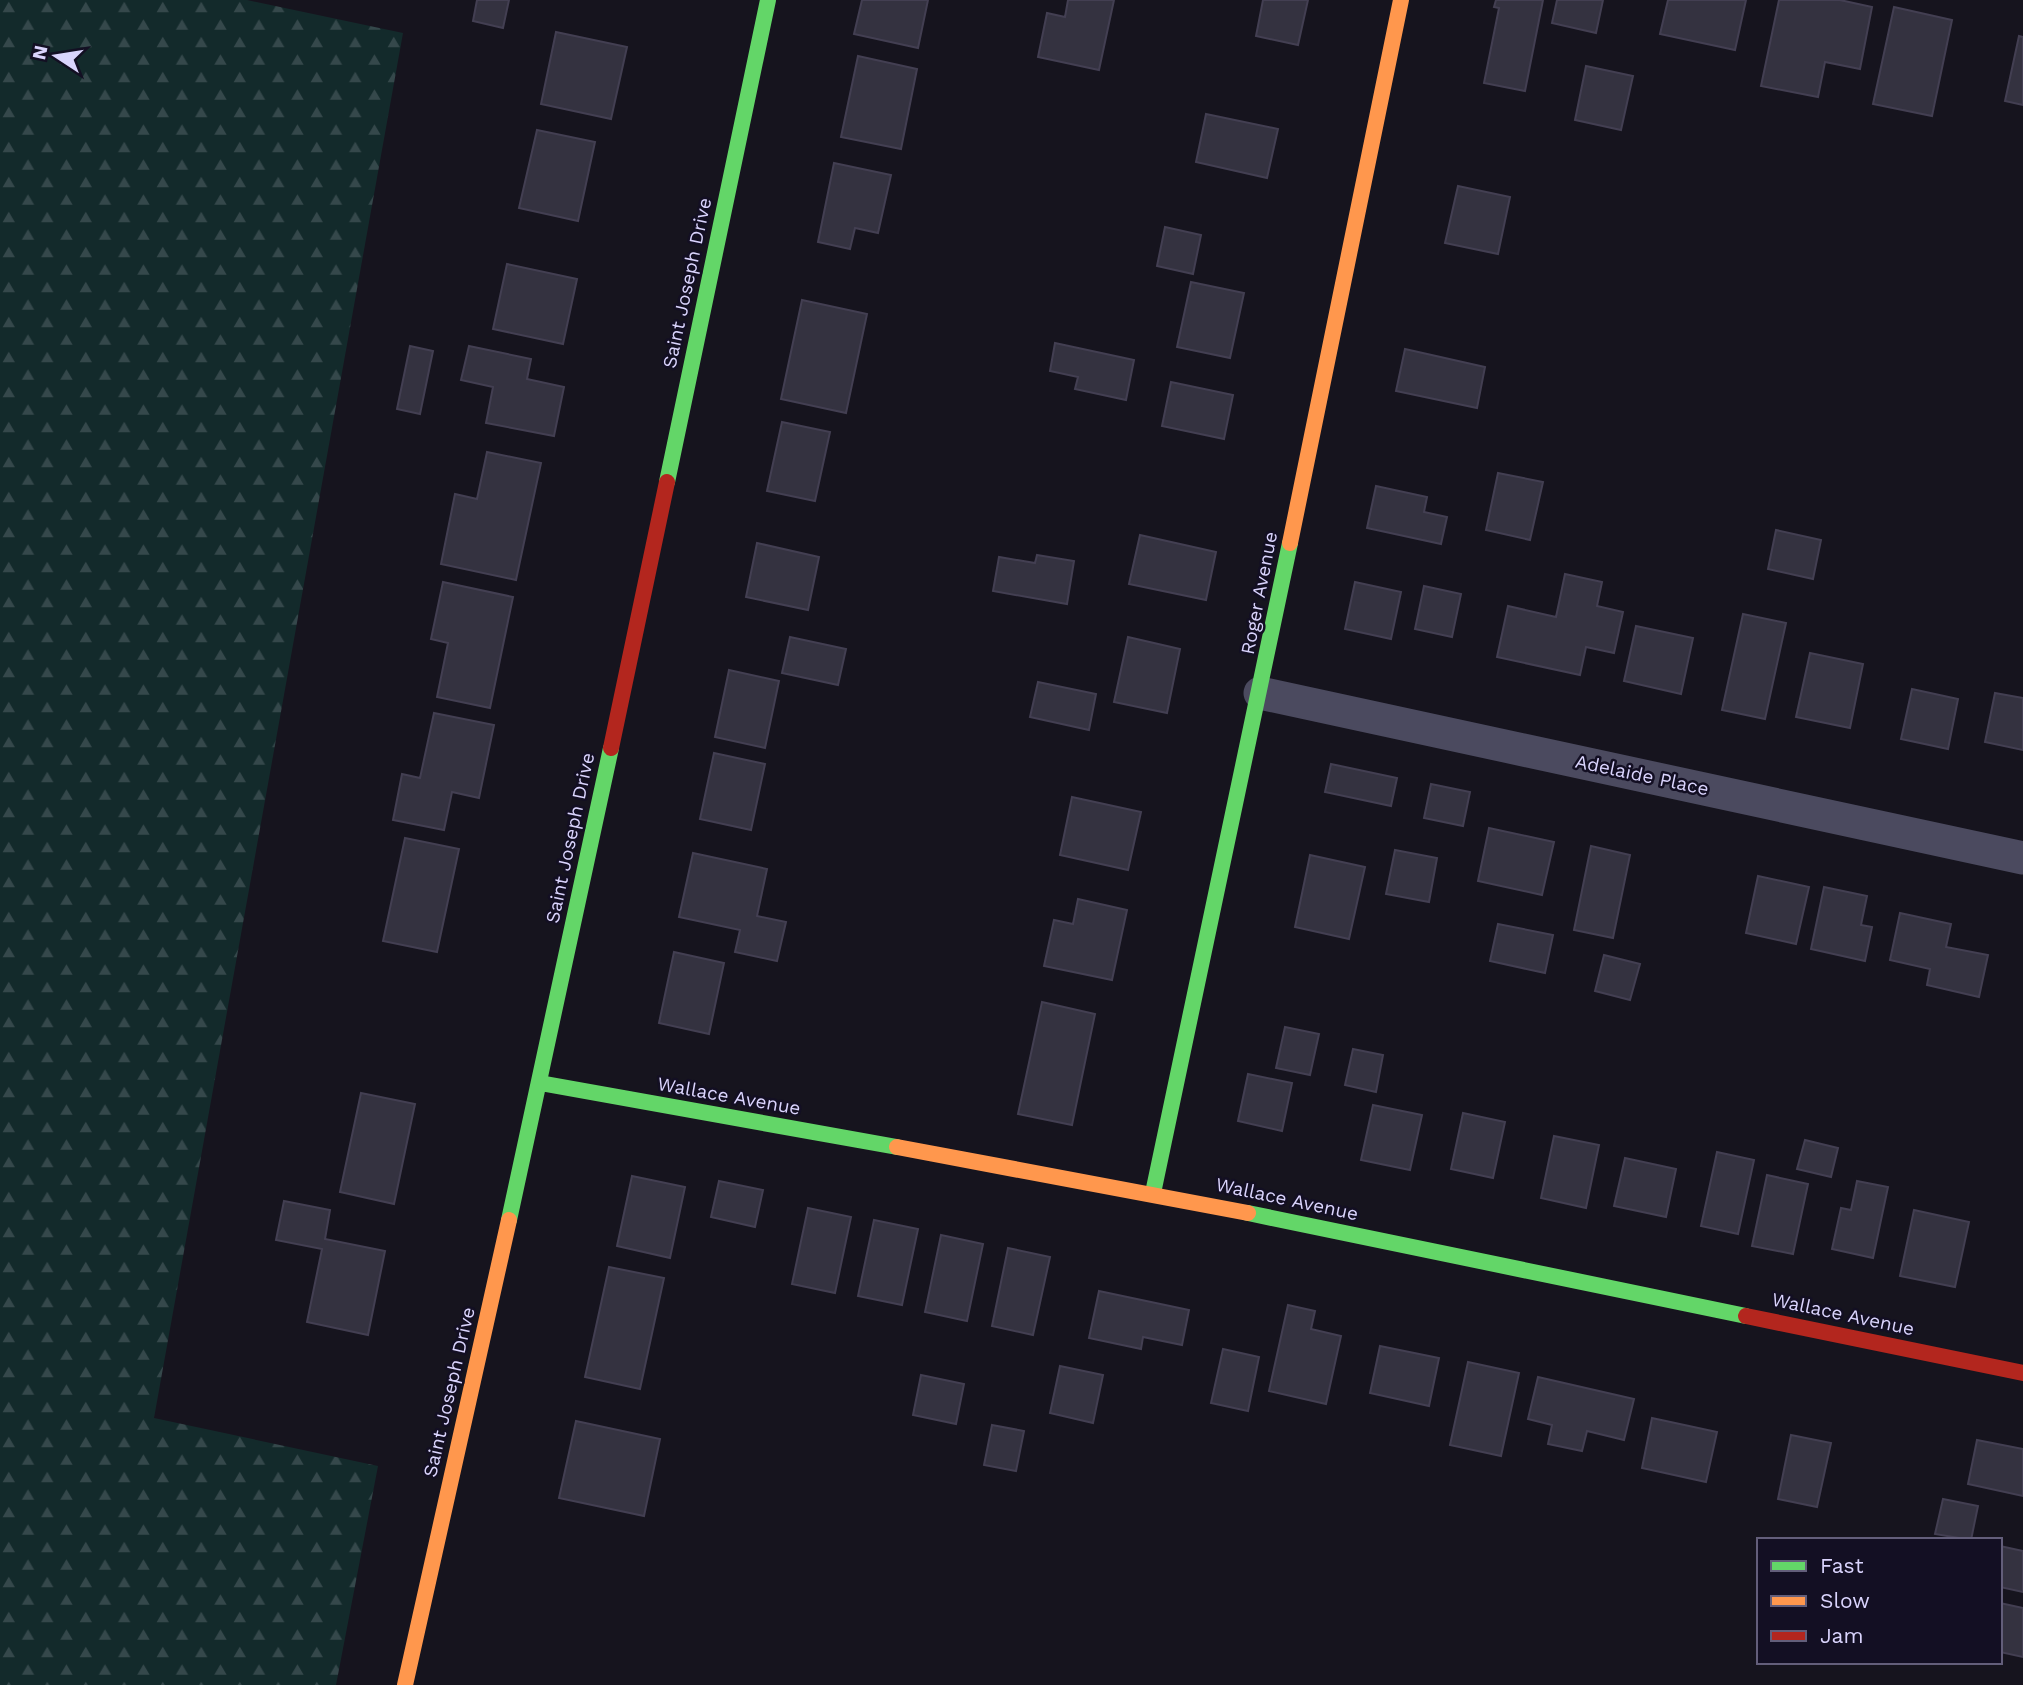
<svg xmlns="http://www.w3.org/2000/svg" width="2023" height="1685" font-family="'Work Sans',sans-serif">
	<defs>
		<pattern id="forest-firs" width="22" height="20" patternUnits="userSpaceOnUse" patternTransform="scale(1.75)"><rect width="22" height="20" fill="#132a2b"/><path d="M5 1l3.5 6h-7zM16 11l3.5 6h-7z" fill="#35484b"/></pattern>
	</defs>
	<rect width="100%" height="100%" fill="#16141e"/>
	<path fill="url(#forest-firs)" d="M0,0h247l156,33 -249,1385 224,48 -42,219h-336z"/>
	<path fill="#343240" stroke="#433f52" stroke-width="2" d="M477,0h32l-6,28 -30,-7z
		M862,0h66l-10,48 -64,-14z
		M1068,0h46l-15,70 -61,-13 9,-44 18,4z
		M1263,0h45l-10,45 -42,-9z
		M1496,0h47l-18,91 -41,-8 15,-75 -5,-1z
		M1557,0h46l-7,33 -44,-10z
		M1668,0h78l-11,50 -75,-16z
		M1779,0h61l32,7 -12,62 -35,-7 -7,35 -57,-11z
		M1894,7l58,13 -20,96 -59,-12z
		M556,32l71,15 -16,72 -70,-15z
		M2019,36l4,1v68l-18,-4z
		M858,56l59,13 -16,80 -60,-12z
		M1586,66l47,10 -12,54 -46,-10z
		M1206,114l72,15 -11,49 -71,-16z
		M537,130l58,12 -17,79 -59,-13z
		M834,163l57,12 -13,58 -23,-5 -5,21 -32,-7z
		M1458,186l52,11 -12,57 -53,-11z
		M1165,227l36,8 -8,39 -36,-8z
		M507,264l70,15 -14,65 -70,-15z
		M1191,282l53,11 -14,65 -53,-11z
		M802,300l65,14 -21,99 -65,-14z
		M1055,343l79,17 -8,40 -51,-11 3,-12 -28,-6z
		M410,346l23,5 -13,63 -23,-5z
		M469,346l62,13 -4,20 37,8 -10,49 -68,-13 7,-36 -32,-7z
		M1405,349l80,18 -8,41 -81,-17z
		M1171,382l62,13 -9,44 -62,-13z
		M782,422l48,10 -15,69 -48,-10z
		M487,452l54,11 -25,117 -75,-16 14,-70 22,5z
		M1498,473l45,9 -13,58 -44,-10z
		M1376,486l51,11 -3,15 23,5 -6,27 -74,-16z
		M1776,530l45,10 -8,39 -45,-10z
		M1140,535l76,17 -10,48 -77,-16z
		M757,543l62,14 -11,53 -62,-13z
		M1037,555l37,6 -7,43 -74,-13 6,-34 36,6z
		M1565,574l37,8 -5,24 26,6 -9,41 -28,-6 -6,28 -83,-18 11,-51 48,11z
		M443,582l70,15 -23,111 -53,-11 11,-54 -17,-4z
		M1355,582l46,10 -10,47 -46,-10z
		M1424,586l37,8 -9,43 -37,-8z
		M1743,614l43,9 -21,96 -43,-9z
		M1636,626l57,12 -12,56 -57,-13z
		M790,637l56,12 -8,36 -56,-12z
		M1128,637l52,12 -13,64 -53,-11z
		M1810,653l53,11 -13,64 -54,-11z
		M729,670l50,11 -14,67 -50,-11z
		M1038,682l58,12 -7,36 -59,-13z
		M1912,689l46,10 -10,50 -47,-10z
		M1995,693l28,5v52l-38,-8z
		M434,713l60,12 -15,73 -27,-6 -8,38 -51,-10 9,-46 18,4z
		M714,753l51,11 -14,66 -51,-11z
		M1331,764l66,14 -6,28 -66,-14z
		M1431,784l39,8 -7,34 -39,-8z
		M1072,797l69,15 -13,58 -68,-15z
		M1489,828l65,14 -12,53 -64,-14z
		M405,838l54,11 -22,103 -54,-11z
		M1591,846l39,9 -17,83 -39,-8z
		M1395,850l42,8 -8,44 -43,-8z
		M693,853l74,16 -10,47 29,6 -9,39 -42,-9 5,-22 -61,-13z
		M1310,855l55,12 -16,72 -54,-12z
		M1758,876l51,11 -13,57 -50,-11z
		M1824,887l43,9 -6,29 11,2 -7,34 -54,-12z
		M1078,899l49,11 -15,70 -68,-14 10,-46 19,4z
		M1900,913l51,11 -5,23 42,8 -9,42 -52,-12 3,-16 -40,-9z
		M1498,924l55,11 -8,38 -55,-12z
		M674,952l50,11 -15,71 -50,-11z
		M1604,955l36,9 -10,36 -35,-9z
		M1042,1002l53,12 -23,111 -54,-11z
		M1285,1027l34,7 -9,41 -34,-7z
		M1353,1049l30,6 -7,37 -31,-7z
		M1248,1074l44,9 -10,48 -44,-10z
		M361,1093l54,11 -21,100 -54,-12z
		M1373,1105l49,10 -12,55 -49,-10z
		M1463,1113l42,9 -12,56 -42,-9z
		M1554,1136l45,9 -13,63 -45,-10z
		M1805,1140l33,8 -7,29 -34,-8z
		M1717,1152l37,8 -16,74 -37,-8z
		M1625,1158l51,11 -10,48 -52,-11z
		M1767,1175l41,9 -15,70 -41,-8z
		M632,1176l53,11 -15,71 -53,-12z
		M719,1181l44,9 -8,37 -44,-10z
		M1857,1181l31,6 -15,71 -41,-9 9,-41 10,2z
		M284,1201l46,9 -5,29 60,12 -17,84 -61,-13 15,-73 -46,-9z
		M808,1208l43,9 -16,76 -43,-9z
		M1914,1210l55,12 -14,65 -55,-11z
		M874,1220l44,9 -16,76 -44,-9z
		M941,1235l42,9 -16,77 -42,-9z
		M1008,1248l42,9 -17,78 -41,-9z
		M609,1267l55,11 -24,111 -55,-12z
		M1099,1291l90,19 -7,35 -39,-8 -2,12 -52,-11z
		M1288,1305l27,6 -4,18 30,7 -15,68 -57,-13z
		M1380,1346l59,12 -10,48 -59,-13z
		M1223,1349l36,8 -11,54 -37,-8z
		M1468,1362l51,11 -18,83 -51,-11z
		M1060,1366l43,9 -10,48 -43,-10z
		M921,1375l43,9 -8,40 -43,-9z
		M1538,1377l96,22 -10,41 -37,-9 -5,20 -34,-7 4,-19 -24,-6z
		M1652,1418l65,14 -11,50 -64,-14z
		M576,1421l84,18 -16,77 -85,-18z
		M992,1425l32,6 -8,40 -32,-6z
		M1791,1435l40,8 -14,64 -39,-8z
		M1977,1440l46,9v47l-55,-12z
		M1943,1499l35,7 -7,34 -36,-6z
		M2000,1546l23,5v41l-23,-5z
		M2000,1603l23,5v49l-23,-5z"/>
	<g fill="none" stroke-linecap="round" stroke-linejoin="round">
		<path stroke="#4b4a5f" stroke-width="33" d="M1260,693l763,165"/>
		<path stroke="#63d668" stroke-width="16" d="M667,482l101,-482
			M540,1083l357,64
			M1153,1193l137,-650
			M1248,1213l498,103
			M509,1220l102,-472"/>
		<path stroke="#ff974d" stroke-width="16" d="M1290,543l111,-543
			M897,1147l351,66
			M405,1685l104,-465"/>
		<path stroke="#b3261e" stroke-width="16" d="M611,748l56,-266
			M1746,1316l277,57"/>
	</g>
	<g text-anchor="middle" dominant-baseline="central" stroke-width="5" stroke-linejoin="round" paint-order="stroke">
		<g font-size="19" fill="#dad4fd" stroke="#130f23">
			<text transform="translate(687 283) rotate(-78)">Saint Joseph Drive</text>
			<text transform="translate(1259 593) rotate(-79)">Roger Avenue</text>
			<text transform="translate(1642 775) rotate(12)">Adelaide Place</text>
			<text transform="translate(570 838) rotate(-78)">Saint Joseph Drive</text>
			<text transform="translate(729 1096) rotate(10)">Wallace Avenue</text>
			<text transform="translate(1287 1199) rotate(12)">Wallace Avenue</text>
			<text transform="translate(1843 1314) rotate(12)">Wallace Avenue</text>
			<text transform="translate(449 1392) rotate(-77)">Saint Joseph Drive</text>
		</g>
	</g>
	<rect x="1757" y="1538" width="245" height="126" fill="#130f23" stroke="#635e7a" stroke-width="2"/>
	<rect x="1771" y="1561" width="35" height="10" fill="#63d668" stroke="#635e7a" stroke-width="2"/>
	<text x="1820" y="1573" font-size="21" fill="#dad4fd">Fast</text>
	<rect x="1771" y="1596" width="35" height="10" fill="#ff974d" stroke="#635e7a" stroke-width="2"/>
	<text x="1820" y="1608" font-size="21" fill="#dad4fd">Slow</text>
	<rect x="1771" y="1631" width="35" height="10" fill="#b3261e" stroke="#635e7a" stroke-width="2"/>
	<text x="1820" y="1643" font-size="21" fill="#dad4fd">Jam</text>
	<g transform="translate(56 56) rotate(282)" stroke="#130f23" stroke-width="5" paint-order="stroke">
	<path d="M0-5L12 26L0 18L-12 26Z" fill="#dad4fd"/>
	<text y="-10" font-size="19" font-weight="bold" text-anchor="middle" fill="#dad4fd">N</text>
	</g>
</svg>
